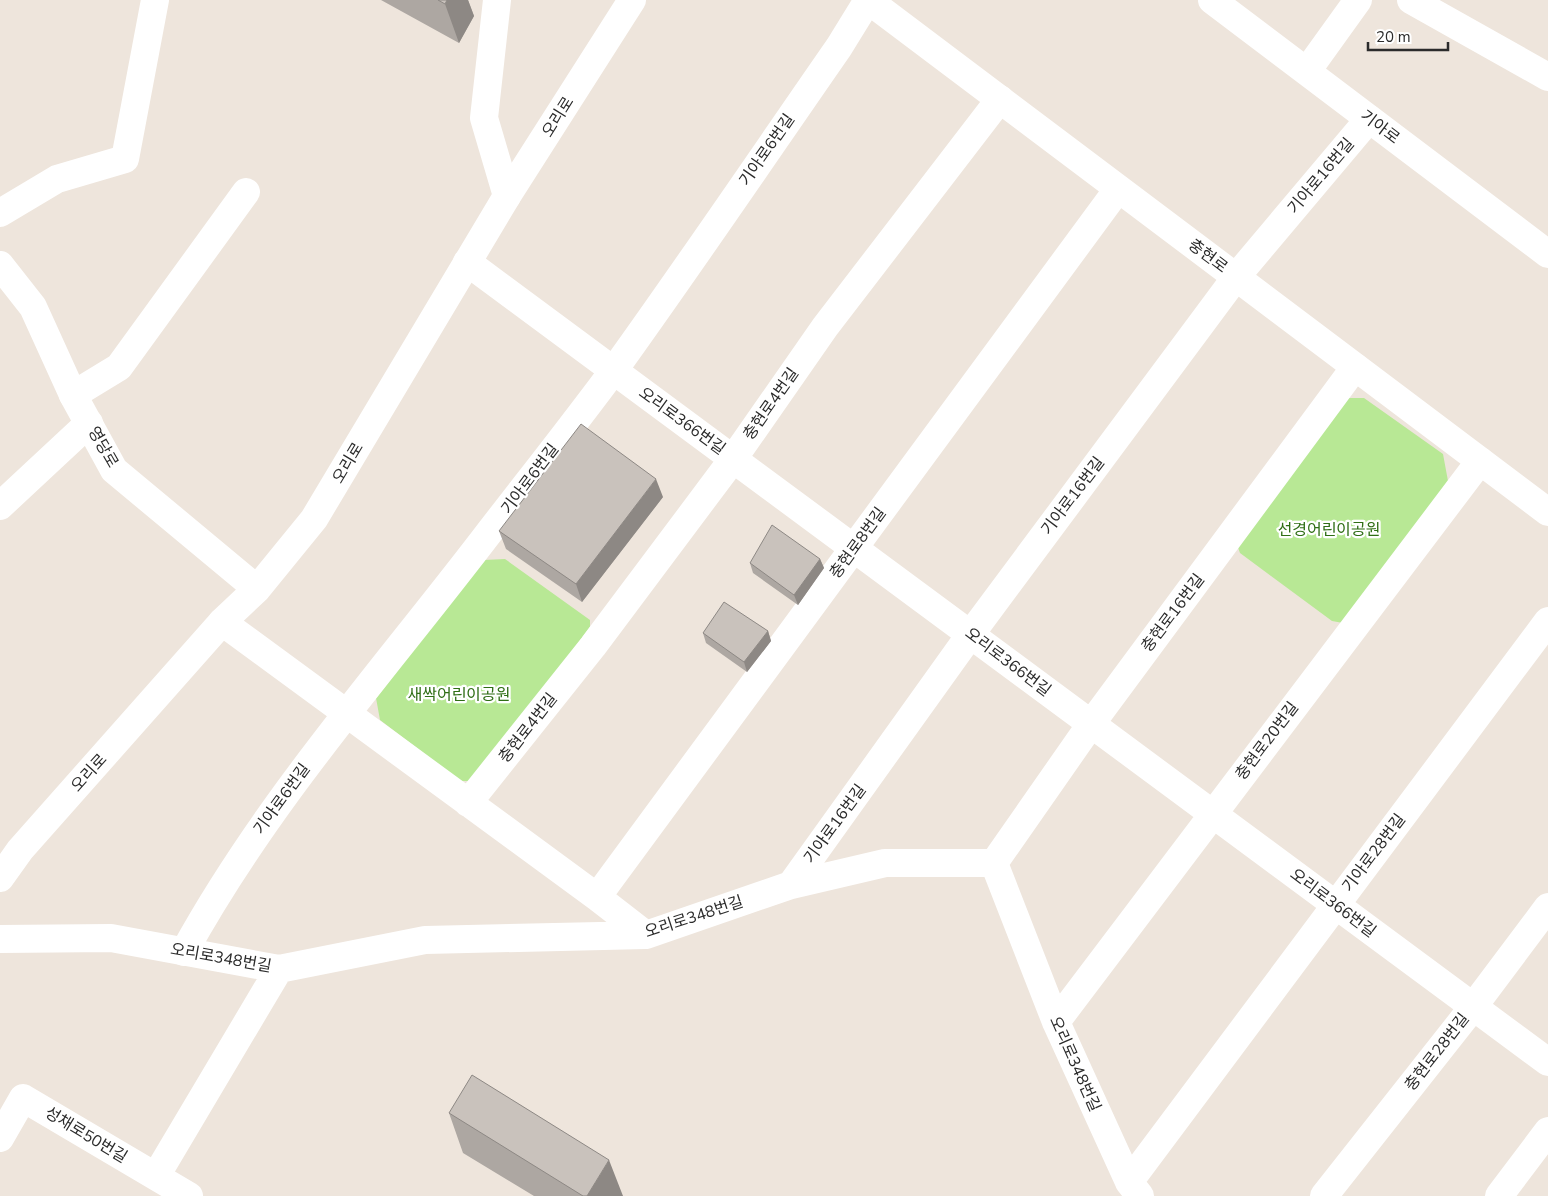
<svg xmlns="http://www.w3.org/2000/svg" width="1548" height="1196" font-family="'Nunito Sans','Noto Sans KR',sans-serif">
	<rect width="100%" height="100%" fill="#eee5dc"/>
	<path fill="#b8e895" d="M1346,398h18l79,56 5,27 -105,142 -11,-2 -92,-68 -4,-11z
		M505,559l85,61v7l-114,154h-16l-80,-61 -4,-22 108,-138z"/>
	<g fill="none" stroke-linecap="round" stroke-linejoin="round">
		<path stroke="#fff" stroke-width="28" d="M497,0l-13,118 23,78
			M1411,0l137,77
			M1307,71l51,-71
			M0,213l57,-34 68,-20 30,-159
			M467,262l1081,800
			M73,395l46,-28 127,-175
			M0,506l89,-83
			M222,622l375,275 49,38
			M468,803l125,-157 140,-187 92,-132 175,-228
			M994,863l97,-139 264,-357
			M791,885l179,-250 266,-358 133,-158
			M597,897l521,-708
			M0,939l111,-1 168,31 146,-29 221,-5 145,-50 94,-22h109l62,159 73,160 11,14
			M1056,1022l424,-561
			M0,1138l23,-40 166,98
			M156,1176l123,-207
			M1129,1182l419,-561
			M1324,1196l149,-189 75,-100
			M1499,1196l49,-65"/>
		<path stroke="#fff" stroke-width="28" d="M868,0l680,512
			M1212,0l336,254
			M0,265l33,42 40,88 41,75 143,119
			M0,878l20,-28 202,-228 35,-33 57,-70 193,-323 125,-196
			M184,952c84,-153 202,-284 307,-422 41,-53 83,-106 123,-160 77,-107 150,-215 225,-323l29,-47"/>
	</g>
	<path fill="#ada7a2" d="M381,0h87l6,16 -15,27z
		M663,497l-81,105 -76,-53 -7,-18z
		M820,559l4,9 -26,37 -45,-32 -3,-10z
		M768,631l3,10 -24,31 -41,-29 -3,-10z
		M449,1113l174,83h-89l-71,-43z"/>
	<path fill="#8d8884" d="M447,0h21l6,16 -15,27 -14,-39z
		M656,479l7,18 -81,105 -6,-18z
		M820,559l4,9 -26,37 -4,-10z
		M768,631l3,10 -24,31 -3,-10z
		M609,1160l14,36h-36z"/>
	<path fill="#c9c2bc" stroke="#8d8884" d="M438,0h9l-2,4z
		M581,424l75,55 -80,105 -77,-53z
		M772,525l48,34 -26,36 -44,-32z
		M724,602l44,29 -24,31 -41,-29z
		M472,1075l137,85 -22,36h-4l-134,-83z"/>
	<g text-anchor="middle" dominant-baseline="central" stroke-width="4.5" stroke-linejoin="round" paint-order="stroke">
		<g font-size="16" fill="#2b2b2b" stroke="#fff">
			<text transform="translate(558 117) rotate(-58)">오리로</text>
			<text transform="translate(1380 127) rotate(37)">기아로</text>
			<text transform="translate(767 150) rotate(-55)">기아로6번길</text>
			<text transform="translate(1321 176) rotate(-50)">기아로16번길</text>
			<text transform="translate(1208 256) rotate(37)">충현로</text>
			<text transform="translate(771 404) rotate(-55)">충현로4번길</text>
			<text transform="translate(682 421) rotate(36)">오리로366번길</text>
			<text transform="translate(103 447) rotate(60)">영당로</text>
			<text transform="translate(348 463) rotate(-59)">오리로</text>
			<text transform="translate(530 479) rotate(-53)">기아로6번길</text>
			<text transform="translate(1073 496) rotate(-53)">기아로16번길</text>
			<text transform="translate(858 543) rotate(-54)">충현로8번길</text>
			<text transform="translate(1173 613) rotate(-53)">충현로16번길</text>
			<text transform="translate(1008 662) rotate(37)">오리로366번길</text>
			<text transform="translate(528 728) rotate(-52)">충현로4번길</text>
			<text transform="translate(1267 741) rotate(-53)">충현로20번길</text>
			<text transform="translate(89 773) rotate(-48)">오리로</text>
			<text transform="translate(282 799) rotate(-54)">기아로6번길</text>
			<text transform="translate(835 824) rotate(-54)">기아로16번길</text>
			<text transform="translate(1374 853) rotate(-53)">기아로28번길</text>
			<text transform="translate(1333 903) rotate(37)">오리로366번길</text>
			<text transform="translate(694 917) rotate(-18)">오리로348번길</text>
			<text transform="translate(221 958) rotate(10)">오리로348번길</text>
			<text transform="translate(1437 1052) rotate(-52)">충현로28번길</text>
			<text transform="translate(1075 1064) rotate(66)">오리로348번길</text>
			<text transform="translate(86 1135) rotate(31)">성채로50번길</text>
		</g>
		<g font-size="16" fill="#2f6e15" stroke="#fff">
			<text x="1329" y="530">선경어린이공원</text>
			<text x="459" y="695">새싹어린이공원</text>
		</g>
	</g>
	<path d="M1368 42v8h80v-8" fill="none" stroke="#2b2b2b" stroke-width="2.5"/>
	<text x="1376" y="42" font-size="15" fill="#2b2b2b" stroke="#ffffff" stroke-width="4" paint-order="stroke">20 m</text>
</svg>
